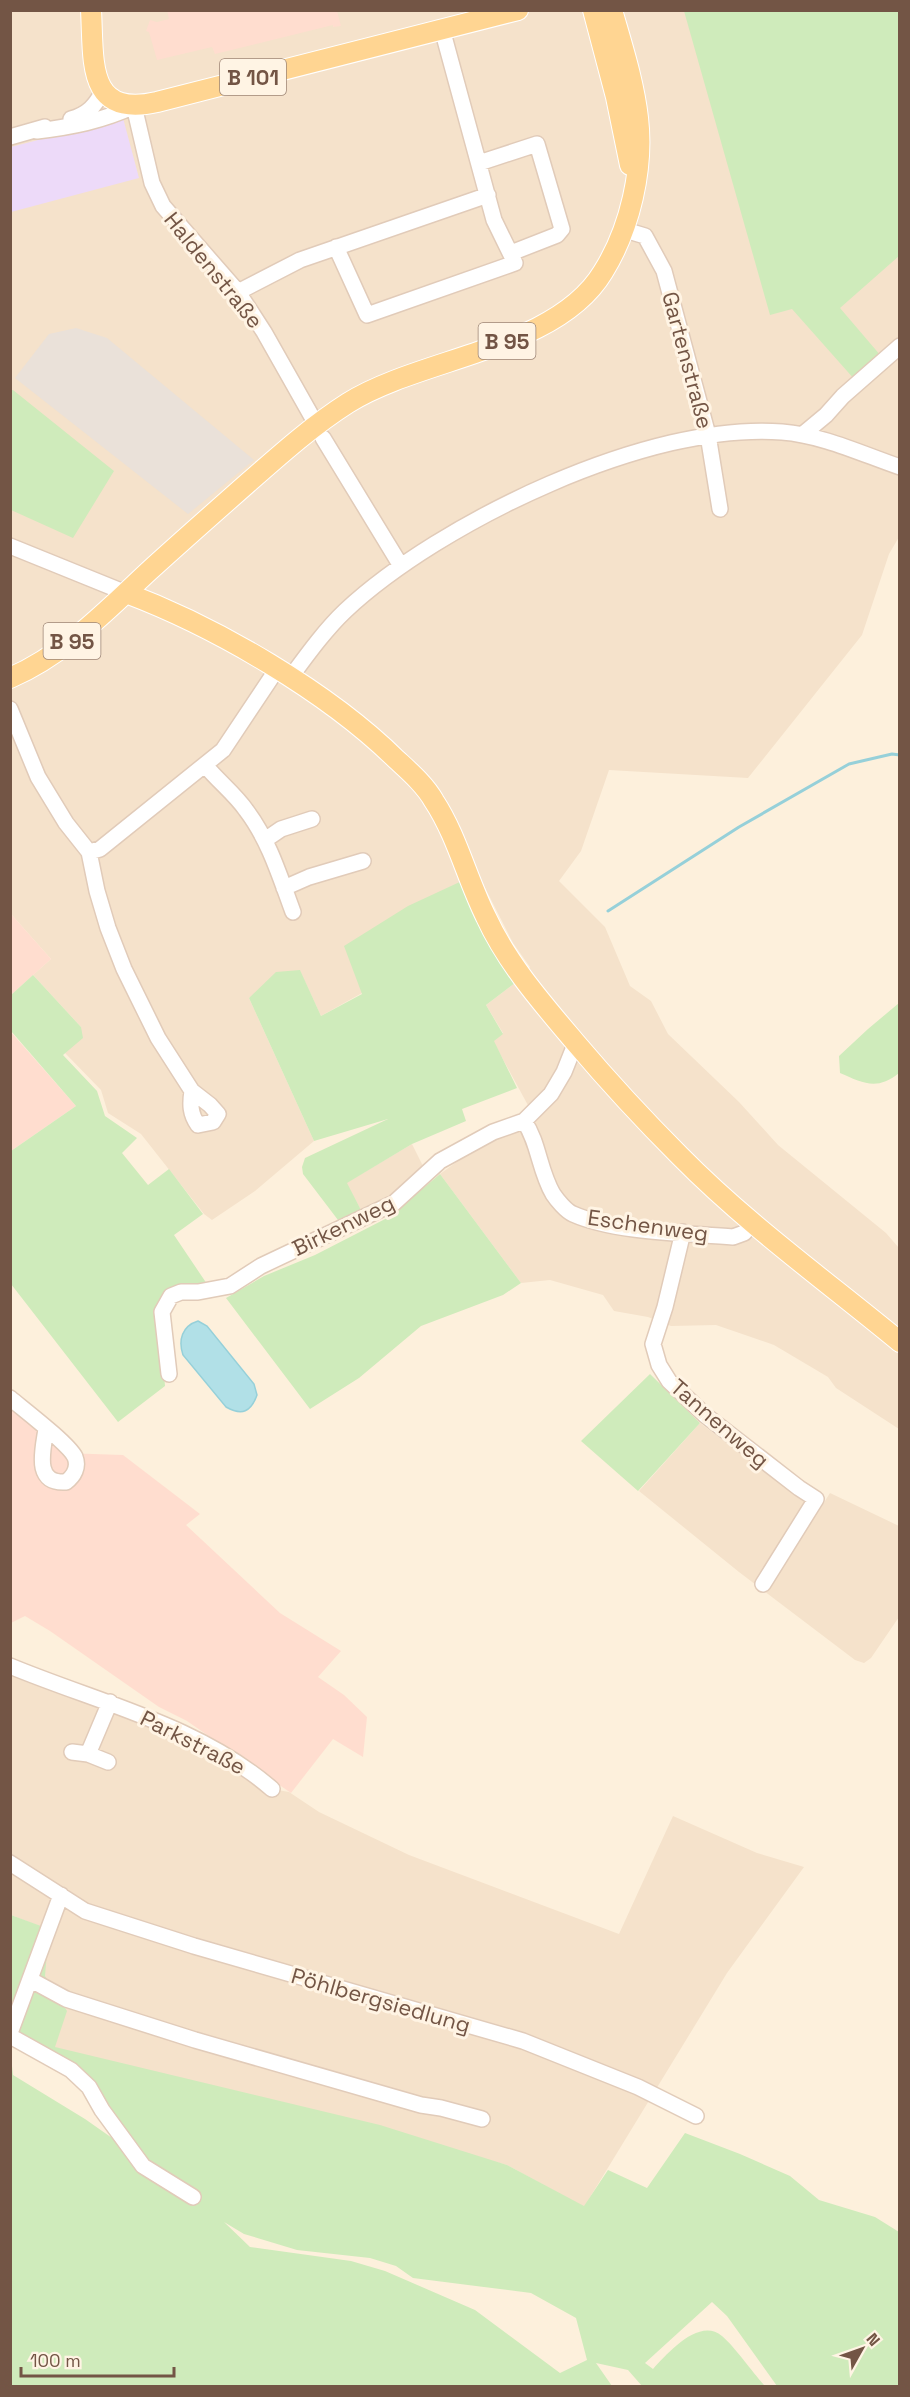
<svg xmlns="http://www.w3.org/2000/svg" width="910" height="2397" font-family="'Space Grotesk',sans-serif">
	<rect width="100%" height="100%" fill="#fdf0dc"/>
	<path fill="#f5e2cb" d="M11,11h888v526l-10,17 -27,81 -114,143 -139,-8 -28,81 -22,30 46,46 25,59 21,15 17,33 71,68 39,43 108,88 13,15v181l-63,-41 -8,-11 -54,-32 -58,-20 -45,1 -23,-9 -34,-6 -11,-16 -53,-15 -29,3 -81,-109 90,-65 -37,-68 10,-8 -17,-28 33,-25 11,-13 -17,-24 -33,-65 -118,115 -41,23 -21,-45 -51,27 65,143 -59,50 -43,29 -8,-6 -63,-80 -33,-21 -7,-23 -36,-37 16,-26 -48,-52 18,-16 -40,-45z
		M412,1144l11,22 -24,25 -38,19 -15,-27z
		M700,1423l118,89 12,-19 69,33v91l-28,41 -7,5 -9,-3 -116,-88 -100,-81z
		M11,1666l171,66 90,57 17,3 30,20 90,43 210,79 54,-118 84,37 47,14 -77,106 -143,234 -77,-42 -496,-129 38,-106 -38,-15z"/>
	<path fill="#ffddcf" d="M167,10l170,1 4,15 -8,1v-2l-118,29 -3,-7 -55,13 -8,-28 -3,-1 4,-11 7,2 12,-3z
		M11,914l40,45 -40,36z
		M10,1031l66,75 -65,45h-1z
		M10,1405l53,48 60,2 77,59 -14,11 94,88 61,38 -23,26 26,18 23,22 -4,40 -30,-18 -42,54 -104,-72 -28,-14 -109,-76 -25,-15 -14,7z"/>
	<path fill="#eae1d9" d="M76,328l31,10 147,122 -66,54 -173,-136 34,-44z"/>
	<path fill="#eddaf9" d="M123,118l16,60 -128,34v-65z"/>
	<path fill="#cfebbb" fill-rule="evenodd" d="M684,11h215v245l-59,52 41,48 -26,24 -63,-71 -22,6z
		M11,390h2l101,81 -41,67 -62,-28z
		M464,880l55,100 -33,25 17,29 -9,7 23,47 -55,21 4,12 -54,23 -65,39 14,27 -23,10 -35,-46 -1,-7 3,-9 83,-39 -74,22 -65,-143 27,-26 24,-2 21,46 41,-22 -18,-48 64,-40z
		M33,975l48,52 2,11 -20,17 34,36 8,25 32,22 -15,15 26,32 21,-16 34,45 -29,21 33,49 -48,28 6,74 -47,36 -107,-138v-133l65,-45 -65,-75v-36z
		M899,1003v70c-22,18 -36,10 -59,0l-1,-17 29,-27z
		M440,1174l81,109 -18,12 -82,31 -62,52 -49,31 -84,-111 38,-22 51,-21 74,-38z
		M650,1374l50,49 -62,68 -57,-50z
		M11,1915l38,14 -4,47 22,35 -12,36 325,78 127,40 77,41 24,-36 39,18 38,-55 55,21 50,22 29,24 56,17 24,15v154h-122l-50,-70 -15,-14 -67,61 8,6c15,-16 46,-52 69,-33 13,11 31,37 43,50h-123l-14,-16 -32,-7 16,23h-601l-1,-338 3,27 72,44 47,33 -43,-65 -78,-50zM224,2222l20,12 53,16 73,8 26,8 17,12 118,15 45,25 11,42 -27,13 -85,-63 -90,-39 -34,-10 -101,-14z"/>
	<path fill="#b1e0e7" stroke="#96d0d9" stroke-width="1.5" d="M198,1321l9,5 47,58 3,11c-6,17 -15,21 -31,12l-43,-52c-5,-15 -1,-29 15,-34z"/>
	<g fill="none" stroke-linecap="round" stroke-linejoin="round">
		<path stroke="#96d0d9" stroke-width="3" d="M608,911l131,-84 110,-63 43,-10 8,1"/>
		<g stroke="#e1cbb9" stroke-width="18">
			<path id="minor" d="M71,119c17,-5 24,-13 32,-28
				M37,131c33,-4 66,-10 97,-25l18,77 11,23 75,86 26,40 52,92
				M10,137l35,-10
				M479,163l58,-19 25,85 -5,6 -46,18
				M625,230l20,6 19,35 44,164 12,74
				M336,247l31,68 148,-52 -21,-43 -52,-191
				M238,292l62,-32 188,-65
				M802,435l24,-20 17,-19 57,-50
				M323,438l78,128
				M10,546l116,47
				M290,678c17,-23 35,-48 55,-67 95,-89 305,-190 437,-179 40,3 80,22 118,35
				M10,709l28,68 28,46 23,29 8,39 11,37 16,41 34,69 34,53 18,14 8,9 -5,8 -15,3c-8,-11 -8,-21 -6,-34
				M205,765c13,16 30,29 41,45 23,30 34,67 47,102
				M265,840l16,-11 31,-10
				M89,852l11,-3 123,-99 54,-81
				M284,888l25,-11 54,-16
				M524,1121c15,22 15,49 29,73 4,6 13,17 20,20 43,19 113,19 160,23l11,-4 9,-11
				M683,1232l-18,75 -12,37 6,21 10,16 36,34 94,73 17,11 -53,85
				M169,1374l-7,-62 9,-16 10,-4h17l32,-6 31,-20 133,-63 46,-42 53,-29 31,-11 27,-27 13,-22 12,-30
				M10,1398c13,11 59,46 65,59 4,10 -1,19 -9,25 -33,2 -23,-32 -20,-53
				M10,1666c89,37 188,59 262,123
				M72,1752l16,2 20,8
				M88,1754l22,-52
				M10,1863l75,48 109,35 329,95 115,46 58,29
				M31,1980l35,19 129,41 226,65 20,3 41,11
				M10,2033l51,-138
				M10,2036l61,34 18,17 13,23 41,56 50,31"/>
		</g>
		<g stroke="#fff" stroke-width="22">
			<path id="major" d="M91,10c3,51 -5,108 66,92l361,-92
				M593,10l23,87 14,68
				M126,593c90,34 202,99 271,167 13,12 28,25 37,41 23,35 33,78 52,116 21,46 56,86 89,125 33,39 69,78 105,114 67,68 146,125 220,186
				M10,678c55,-24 96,-67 139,-107 33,-30 67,-60 101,-90 32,-28 62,-55 98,-78 73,-46 208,-53 255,-131 27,-43 41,-104 35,-154 -4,-36 -16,-73 -26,-108"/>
		</g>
		<use href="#minor" stroke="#fff" stroke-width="15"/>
		<use href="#major" stroke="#ffd592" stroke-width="20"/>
	</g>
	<g text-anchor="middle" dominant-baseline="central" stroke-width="6" stroke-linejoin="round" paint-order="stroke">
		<g fill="#fff4e4" stroke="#9d8575" stroke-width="1.5">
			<rect x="220" y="59" width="66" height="36" rx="4.5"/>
			<rect x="478.5" y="323" width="57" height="36" rx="4.5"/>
			<rect x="43.5" y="623" width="57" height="36" rx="4.5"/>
		</g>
		<g font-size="21" font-weight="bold" fill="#735545">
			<text x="253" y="77">B 101</text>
			<text x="507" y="341">B 95</text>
			<text x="72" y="641">B 95</text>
		</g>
		<g font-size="22" fill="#735545" stroke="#fff4e4">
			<text transform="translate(214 270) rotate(51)">Haldenstraße</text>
			<text transform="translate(688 360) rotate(75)">Gartenstraße</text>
			<text transform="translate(343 1225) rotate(-26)">Birkenweg</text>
			<text transform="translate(648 1225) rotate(8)">Eschenweg</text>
			<text transform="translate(720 1423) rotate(41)">Tannenweg</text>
			<text transform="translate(193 1742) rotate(27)">Parkstraße</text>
			<text transform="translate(381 2000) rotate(16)">Pöhlbergsiedlung</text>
		</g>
	</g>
	<rect width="910" height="2397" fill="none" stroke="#735545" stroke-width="24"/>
	<g transform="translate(862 2349) rotate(50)" stroke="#fff4e4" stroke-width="4.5" paint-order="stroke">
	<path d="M0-4.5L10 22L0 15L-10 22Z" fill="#735545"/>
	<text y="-9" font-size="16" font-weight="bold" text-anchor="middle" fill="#735545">N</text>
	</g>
	<path d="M21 2367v9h153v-9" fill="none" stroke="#735545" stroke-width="3"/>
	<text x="30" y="2367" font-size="18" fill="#735545" stroke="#fff4e4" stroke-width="4.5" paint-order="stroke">100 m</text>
</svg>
